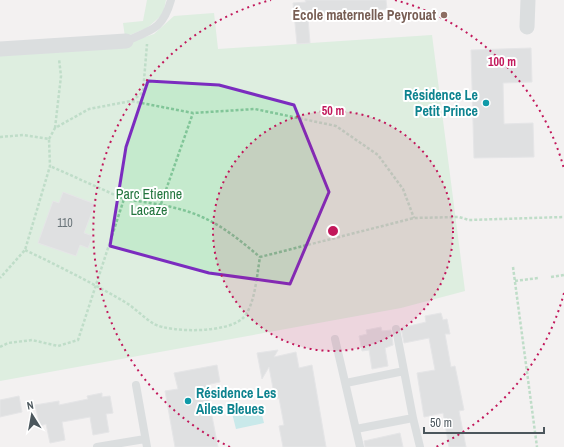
<svg xmlns="http://www.w3.org/2000/svg" width="564" height="447" font-family="'Archivo Narrow',sans-serif">
	<rect width="100%" height="100%" fill="#f3f1f1"/>
	<path fill="#c5eacd" d="M147,0h19l-3,14 -16,14 -22,9 -2,-14 20,-2z
		M214,13l4,36 214,-14 33,256 -64,17 -401,73v-328l142,-15 12,-4 20,-18z"/>
	<path fill="#97dfe2" d="M260,407l4,16 -28,6 -4,-16z"/>
	<path fill="#c8cccf" stroke="#d5d8db" d="M305,0h81l1,9 -28,3v3l-51,4 2,24 -13,1 -4,-41 13,-1z
		M531,48l1,34 -29,1 1,41 29,-1 1,34 -60,1 -3,-108z
		M63,192l32,12 -11,29 9,3 -5,12 -8,-3 -4,11 -38,-13 15,-42 6,2z
		M441,313l2,7 4,-1 3,15h-5l6,33 4,-1 6,29 3,15 -5,1 7,36h-17l-6,-34 -19,4 -7,-44 18,-3 -6,-32 -25,5 -3,-15 25,-6 -1,-6z
		M381,327l1,4 9,-1 2,15 -8,3 3,18 -16,3 -3,-19 -7,1 -3,-15 8,-2 -1,-4z
		M278,350l-4,7 22,-5 3,16 13,-3 14,82h-43l-4,-21 5,-1 -5,-27 -4,1 -6,-32 -7,12 -5,-26z
		M217,365l3,17 -14,3 12,62h-43l-10,-56 13,-2 -4,-16z
		M102,393v4l8,-1 3,17 -7,1 3,18 -16,3 -3,-18 -28,5 3,18 -15,3 -4,-19 -6,2 -5,-21 24,-4v4l29,-6 -1,-3z
		M19,396l3,16 -22,5v-17z
		M400,433l3,14h-38l-1,-6z"/>
	<g fill="none" stroke-linecap="round" stroke-linejoin="round">
		<path stroke="#81c598" stroke-width="2.5" stroke-dasharray="3 2" stroke-linecap="butt" d="M132,101l11,-9 4,-48
			M55,128l6,-52 -2,-17
			M0,137l23,-2 26,4 1,27 -25,84 -25,28
			M49,139l6,-11 34,-19 42,-8 62,12 62,-4 81,17 42,29 25,34 11,29
			M124,199c26,4 54,7 78,18 21,9 40,25 58,40
			M161,204l32,-91
			M25,250c34,16 67,33 100,52 10,6 19,16 29,22 18,9 74,9 89,-6 12,-12 14,-44 17,-61l154,-39 45,-1 10,3 95,-3
			M513,267l24,180
			M551,277l13,-2
			M515,281l23,-3
			M0,347l8,-4 24,-3 26,6 20,-6 46,-141 -74,-33"/>
		<path stroke="#bec7cb" stroke-width="8" d="M126,41c26,-11 37,-12 45,-41
			M335,339l25,108
			M346,383l58,-12
			M136,385l11,62
			M413,418l7,29
			M356,429l57,-11 -17,-89
			M97,447l48,-8"/>
		<path stroke="#bec7cb" stroke-width="15" d="M527,27l1,-27
			M0,49l126,-8"/>
	</g>
	<path d="M0 0H564V447H0ZM148,81l71,4 75,20 35,87 -39,92 -81,-11 -99,-27 16,-99z" fill="#f3f1f1" fill-opacity=".55" fill-rule="evenodd"/>
	<path fill="none" stroke="#7b2cbf" stroke-width="3" stroke-linejoin="round" d="M148,81l71,4 75,20 35,87 -39,92 -81,-11 -99,-27 16,-99z"/>
	<circle cx="333" cy="231" r="120" fill="#c2185b" fill-opacity=".12"/>
	<g fill="none" stroke="#c2185b" stroke-width="2" stroke-dasharray="2 4">
		<circle cx="333" cy="231" r="120"/>
		<path d="M564 293A239 239 0 0 1 436 447M230 447A239 239 0 0 1 271 0M395 0A239 239 0 0 1 564 169"/>
	</g>
	<circle fill="#8d6e63" stroke="#fff" stroke-width="1.5" cx="444" cy="15" r="4"/>
	<g fill="#0f9aa8" stroke="#fff" stroke-width="1.5">
		<circle cx="486" cy="103" r="4"/>
		<circle cx="188" cy="401" r="4"/>
	</g>
	<g text-anchor="middle" dominant-baseline="central" stroke-width="4" stroke-linejoin="round" paint-order="stroke">
		<g font-size="12" fill="#6a7479">
			<text x="65" y="223">110</text>
		</g>
		<g font-size="14" font-weight="bold" fill="#785e54" stroke="#fff" text-anchor="end">
			<text x="436" y="15">École maternelle Peyrouat</text>
		</g>
		<g font-size="14" font-weight="bold" fill="#0d838f" stroke="#fff" text-anchor="end">
			<text x="478" y="95">Résidence Le<tspan x="478" dy="16">Petit Prince</tspan></text>
			<text x="196" y="393" text-anchor="start">Résidence Les<tspan x="196" dy="16">Ailes Bleues</tspan></text>
		</g>
		<g font-size="14" fill="#23753e" stroke="#fff">
			<text x="149" y="194">Parc Etienne<tspan x="149" dy="16">Lacaze</tspan></text>
		</g>
	</g>
	<circle cx="333" cy="231" r="6" fill="#c2185b" stroke="#fff" stroke-width="2"/>
	<g font-size="12" text-anchor="middle" font-weight="bold" fill="#c2185b" stroke="#fff" stroke-width="4" stroke-linejoin="round" paint-order="stroke">
		<text x="502" y="66">100 m</text>
		<text x="333" y="115">50 m</text>
	</g>
	<g transform="translate(32 415) rotate(349)" stroke="#ffffff" stroke-width="3" paint-order="stroke">
	<path d="M0-3L7 15L0 10L-7 15Z" fill="#4b565c"/>
	<text y="-6" font-size="11" font-weight="bold" text-anchor="middle" fill="#4b565c">N</text>
	</g>
	<path d="M424 427v6h120v-6" fill="none" stroke="#4b565c" stroke-width="2"/>
	<text x="430" y="427" font-size="12" fill="#4b565c" stroke="#ffffff" stroke-width="3" paint-order="stroke">50 m</text>
</svg>
